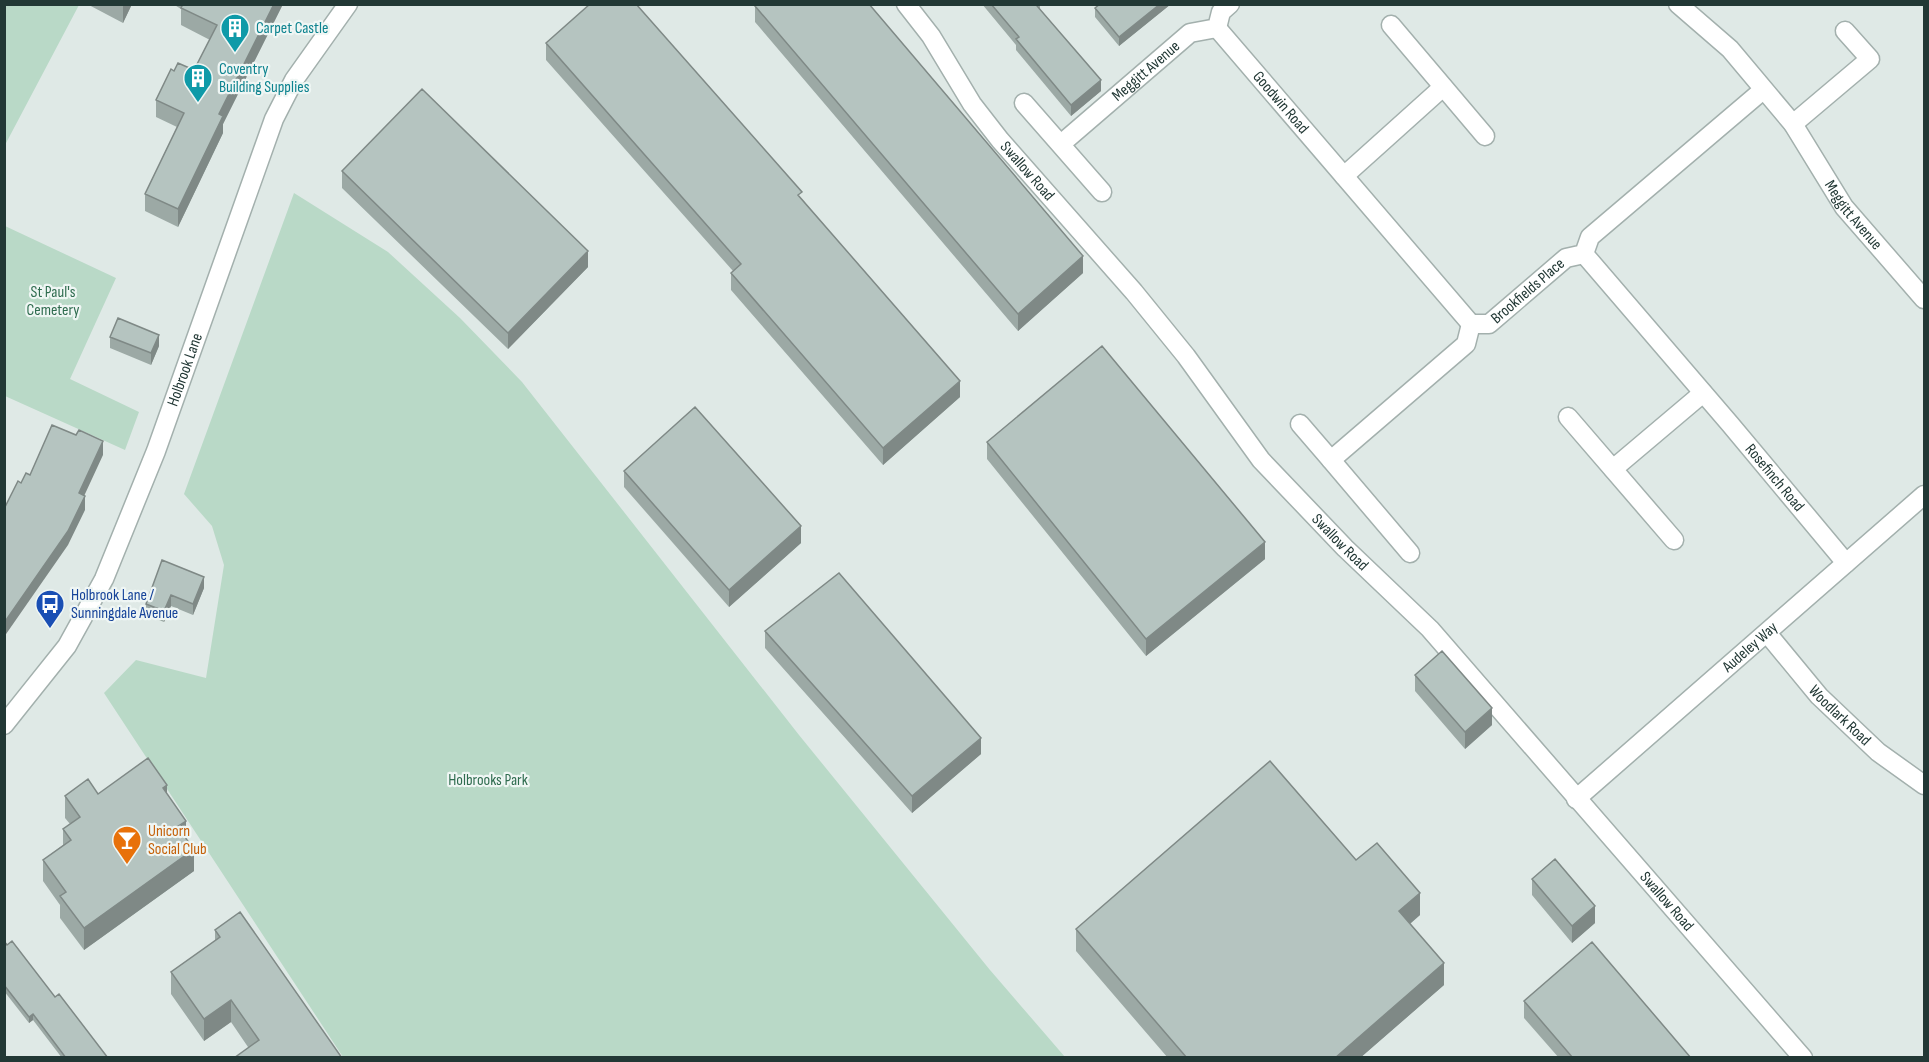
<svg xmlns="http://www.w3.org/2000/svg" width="1929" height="1062" font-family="'Sofia Sans Condensed',sans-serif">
	<rect width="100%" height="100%" fill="#dfe9e6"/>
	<path fill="#b9d9c7" d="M5,4l74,1 -74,140 -1,-140z
		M294,193l94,59 72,66 62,64 277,353 191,235 75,87h-722l-239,-364 32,-33 70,18 18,-113 -12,-39 -28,-32z
		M5,226l111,52 -46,101 69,33 -14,38 -120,-54z"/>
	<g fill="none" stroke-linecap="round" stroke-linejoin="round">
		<g stroke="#a3b0ad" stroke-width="21">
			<g id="minor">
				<path id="s1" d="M906,4l25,32 41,68 28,36 134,152 52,64 75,104 84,88 85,81 373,429"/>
				<path id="s2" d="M1678,4l52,45 63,75 51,83 80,92"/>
				<path d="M1391,25l94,111"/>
				<path id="s3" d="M1217,28l254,296"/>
				<path d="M1024,103l78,89"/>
				<path d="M1793,124l77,-65 -25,-28"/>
				<path id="s4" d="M1061,144l129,-111 27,-5 4,-16 9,-8"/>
				<path d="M1344,176l99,-89"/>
				<path id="s5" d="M1584,254l146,170 116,139"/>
				<path id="s6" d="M1471,324h18l77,-66 18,-4 6,-17 173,-147"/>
				<path d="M1568,417l106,123"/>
				<path d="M1300,424l31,36 135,-116 5,-20"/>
				<path d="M1331,460l79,93"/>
				<path d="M1613,469l90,-76"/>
				<path id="s7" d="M1767,633l52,63 59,56 46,33"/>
				<path id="s8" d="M1576,799l348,-304"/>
			</g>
		</g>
		<g stroke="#a3b0ad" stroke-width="21">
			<g id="tertiary">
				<path id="s9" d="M4,725l63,-79 37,-67 52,-128 118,-332 20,-39 54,-76"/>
			</g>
		</g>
		<use href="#minor" stroke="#fff" stroke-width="18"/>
		<use href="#tertiary" stroke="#fff" stroke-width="18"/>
	</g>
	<path fill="#9ca9a5" d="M87,4h45l-9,19z
		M173,4h110l-60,120v9l-45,94 -33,-16v-17l32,-67 -21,-10v-17l18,-29 20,-1 16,-30 -29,-15v-16z
		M982,4h58v6l61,81 -30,25 -55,-66v-5z
		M1100,4h71l-52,42 -24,-29v-9z
		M755,6l328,267 -65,58 -263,-309z
		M546,43l256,156 158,198 -77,68 -152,-175v-17l2,-2 -187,-211z
		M342,171l246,96 -80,82 -166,-161z
		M110,337l49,9 -8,19 -41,-17z
		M987,442l278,117 -119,97 -159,-197z
		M624,471l177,72 -72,64 -105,-120z
		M162,560l42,28 -11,27 -22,-9 -7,16 -18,-7v-11z
		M765,631l216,123 -69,59 -147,-165z
		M1415,675l77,50 -27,24 -50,-58z
		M98,794h69l19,45 8,32 -110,79 -24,-32v-13l-17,-24v-21l20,-15v-16l7,-5 -5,-6v-22z
		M1356,860l64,55 -10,9 34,61 -84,73h-192l-92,-107v-22z
		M1532,879l63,44 -23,20 -40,-48z
		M215,930l127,128 -94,-11 -17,-25 -27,19 -33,-47v-22l44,-31z
		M4,941l51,56 53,61h-46l-29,-38 -4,3 -25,-32z
		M1524,1001l167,57h-132l-35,-40z"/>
	<path fill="#7f8986" d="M123,4h9l-9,19z
		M274,4h9l-60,120v9l-45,94v-18l41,-95z
		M1160,4h11l-52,42v-9z
		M1101,80v11l-30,25v-11z
		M588,251v16l-80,82v-16z
		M1083,256v17l-65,58v-17z
		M159,335v11l-8,19v-12z
		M960,381v16l-77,68v-17z
		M103,441v14l-24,52v-14z
		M85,496v14l-17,35 -64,92v-14z
		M801,526v17l-72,64v-17z
		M1265,542v17l-119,97v-17z
		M204,577v11l-11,27v-11z
		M171,595v11l-7,16v-11z
		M1492,708v17l-27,24v-17z
		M981,738v16l-69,59v-17z
		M167,785v22l-4,-19z
		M186,821v21l-9,-15z
		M194,849v22l-110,79v-22z
		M1420,893v22l-21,18v-22z
		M1595,906v17l-23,20v-17z
		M1444,963v22l-84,73h-25z
		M231,1000v22l-27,19v-22z
		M33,1014v6l-4,3v-6z"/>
	<path fill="#b5c4c0" stroke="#7f8986" stroke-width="1.5" d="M183,4h91l-55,110 4,2 -45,93 -33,-15 39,-81 -28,-13 15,-31 3,2 4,-8 16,7 23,-45 -36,-17z
		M590,4h46l166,188 -4,3 162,186 -77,67 -152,-175 10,-9 -195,-221z
		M757,4h112l214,252 -65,58 -263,-308z
		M991,4h47l-1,2 64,74 -30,25 -55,-66 3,-2z
		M1100,4h60l-41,33 -24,-29z
		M422,89l166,162 -80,82 -166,-162z
		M118,318l41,17 -8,18 -41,-16z
		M1102,346l163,196 -119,97 -159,-197z
		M695,407l106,119 -72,64 -105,-119z
		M52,425l24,10 3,-5 24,11 -24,52 6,3 -17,35 -64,92v-114l14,-28 3,2 5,-10 4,2z
		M162,560l42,17 -11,27 -22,-9 -7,16 -18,-7z
		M839,573l142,165 -69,58 -147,-165z
		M1442,651l50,57 -27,24 -50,-57z
		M148,758l19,27 -4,3 23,33 -9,6 17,22 -110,79 -24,-32 6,-4 -23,-32 28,-20 -8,-11 17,-12 -15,-21 23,-17 10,15z
		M1270,761l86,99 21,-17 43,50 -21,18 45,52 -109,95h-148l-111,-129z
		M1555,859l40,47 -23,20 -40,-47z
		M240,912l102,146h-108l25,-18 -28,-40 -27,19 -33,-47 49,-35 -5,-7z
		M4,941l3,4 5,-4 43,56 4,-3 49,64h-42l-33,-44 -4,3 -25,-32z
		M1592,942l99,116h-118l-49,-57z"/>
	<defs>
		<g id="building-pin" transform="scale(1.5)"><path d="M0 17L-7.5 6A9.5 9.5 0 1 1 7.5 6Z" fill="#0f9aa8" stroke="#eff6f4"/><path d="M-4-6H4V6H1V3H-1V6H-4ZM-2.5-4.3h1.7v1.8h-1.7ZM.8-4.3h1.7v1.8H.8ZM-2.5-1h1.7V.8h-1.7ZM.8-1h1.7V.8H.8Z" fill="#fff"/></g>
		<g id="bus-pin" transform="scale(1.5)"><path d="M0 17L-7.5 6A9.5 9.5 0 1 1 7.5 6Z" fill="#1a4fb4" stroke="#eff6f4"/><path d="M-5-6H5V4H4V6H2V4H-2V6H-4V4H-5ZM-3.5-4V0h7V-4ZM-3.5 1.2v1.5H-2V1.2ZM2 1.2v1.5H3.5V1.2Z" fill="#fff"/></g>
		<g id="bar-pin" transform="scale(1.5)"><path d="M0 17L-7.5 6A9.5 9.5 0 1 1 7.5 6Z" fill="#e8710a" stroke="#eff6f4"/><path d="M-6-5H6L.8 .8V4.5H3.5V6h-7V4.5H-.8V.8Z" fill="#fff"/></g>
	</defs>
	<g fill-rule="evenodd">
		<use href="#building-pin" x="235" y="28"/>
		<use href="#building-pin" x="198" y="78"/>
		<use href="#bus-pin" x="50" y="604"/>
		<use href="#bar-pin" x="127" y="840"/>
	</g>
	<g text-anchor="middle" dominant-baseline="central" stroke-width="4.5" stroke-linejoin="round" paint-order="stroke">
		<g font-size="16" fill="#0d838f" stroke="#eff6f4" text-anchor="start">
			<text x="256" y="28">Carpet Castle</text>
			<text x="219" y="69">Coventry<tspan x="219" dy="18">Building Supplies</tspan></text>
		</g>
		<g font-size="16" fill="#223835" stroke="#eff6f4">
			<text stroke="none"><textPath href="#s4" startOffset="112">Meggitt Avenue</textPath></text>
			<text stroke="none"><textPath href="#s3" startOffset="98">Goodwin Road</textPath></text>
			<text stroke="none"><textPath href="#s1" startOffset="207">Swallow Road</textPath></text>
			<text stroke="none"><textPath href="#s2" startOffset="276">Meggitt Avenue</textPath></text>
			<text stroke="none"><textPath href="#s6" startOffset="69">Brookfields Place</textPath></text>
			<text stroke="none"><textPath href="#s9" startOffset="402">Holbrook Lane</textPath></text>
			<text stroke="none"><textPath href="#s5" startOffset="294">Rosefinch Road</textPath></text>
			<text stroke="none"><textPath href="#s1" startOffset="693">Swallow Road</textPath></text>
			<text stroke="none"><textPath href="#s8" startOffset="231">Audeley Way</textPath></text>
			<text stroke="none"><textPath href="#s7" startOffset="110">Woodlark Road</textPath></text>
			<text stroke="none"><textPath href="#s1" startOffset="1179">Swallow Road</textPath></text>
		</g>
		<g font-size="16" fill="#2f6c4f" stroke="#eff6f4">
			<text x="53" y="292">St Paul's<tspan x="53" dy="18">Cemetery</tspan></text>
			<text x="488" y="780">Holbrooks Park</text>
		</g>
		<g font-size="16" fill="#164399" stroke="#eff6f4" text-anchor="start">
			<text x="71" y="595">Holbrook Lane /<tspan x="71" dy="18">Sunningdale Avenue</tspan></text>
		</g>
		<g font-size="16" fill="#c56008" stroke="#eff6f4" text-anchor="start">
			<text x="148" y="831">Unicorn<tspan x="148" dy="18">Social Club</tspan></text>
		</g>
	</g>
	<rect width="1929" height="1062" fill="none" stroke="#223835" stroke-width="12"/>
</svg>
